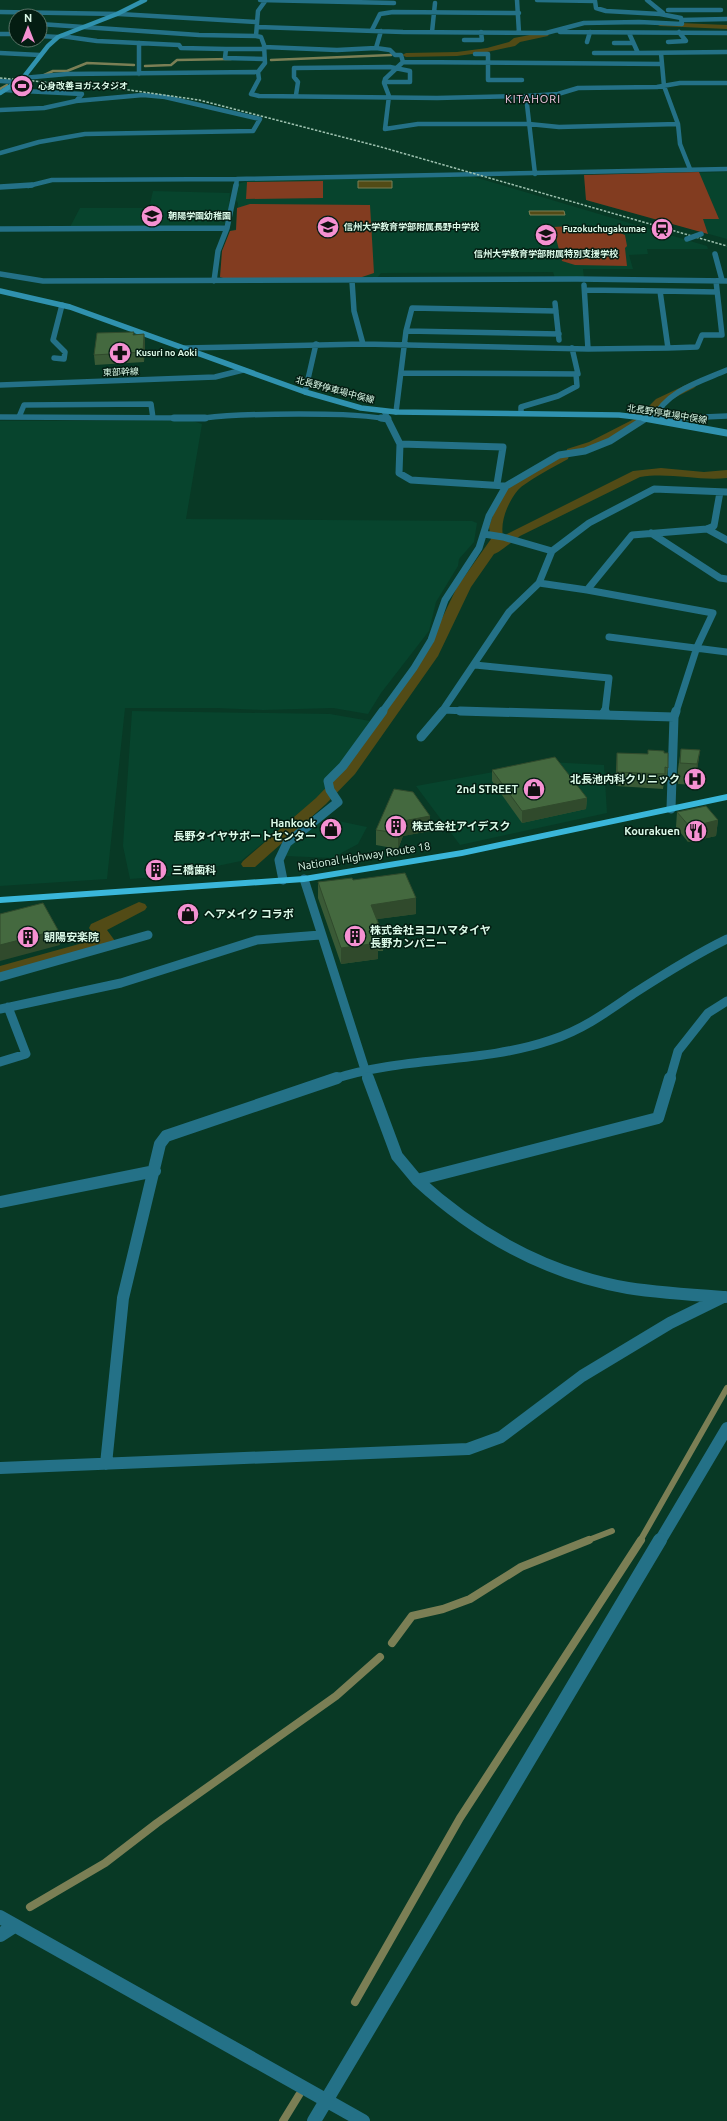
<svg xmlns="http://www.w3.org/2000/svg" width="727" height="2121" font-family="Ubuntu,'Noto Sans JP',sans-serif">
	<rect width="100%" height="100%" fill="#083925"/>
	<path fill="#07442d" d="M727,172v67l-141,-39 -2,-25z
		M471,176l236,70 1,3h-61l1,5 -19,1 4,14h-50l1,9h-29l-2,-6 -172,1 -4,5 -157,-1 2,-26 8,-20 6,-2 2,-26 -3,-4 2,-15 15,-4z
		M153,191l77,2 -3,31 -8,2 -149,1 10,-19h69z
		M0,421h193l9,3 -16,95 286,2 5,2 -3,19 -15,17 -1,7 -22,36 -7,29 -48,62 -13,21 -35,-6 -70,2 -46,-2h-92l-18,171 -107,7z
		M132,711l198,3 40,7 -47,72 -82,68 -72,15 -39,3 -7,-33z
		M549,762l55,3 3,48 -147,32 -44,-59z
		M324,818l43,9 -9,17 -26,14 -47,-2 6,-13z"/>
	<path fill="#823c20" d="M699,172l20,47h-16l5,15 -122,-34 -2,-25z
		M323,181v17l-77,1 1,-17z
		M250,204l120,1 4,68 -15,5h-136l-3,-1 2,-26 8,-20 6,-1 1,-22z
		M571,226c16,11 38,-1 54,9l2,11 -2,2 2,18 -52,-1 -13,-4 -9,-34z"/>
	<path fill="#524b16" stroke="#7b7f55" d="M358,181h34v7h-34z
		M529,211h35l1,4h-35z"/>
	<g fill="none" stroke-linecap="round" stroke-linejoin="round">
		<path stroke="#7b7f55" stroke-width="2.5" d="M271,60l120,-5
			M145,66l26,-1 6,-5 54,-1
			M42,76l11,-5h14l20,-8 47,2
			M0,89l7,-4"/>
		<path stroke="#7b7f55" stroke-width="6" d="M586,1541l26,-10
			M640,1541l87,-153"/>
		<path stroke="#7b7f55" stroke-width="8" d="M392,1643l20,-27 31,-7 27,-10 51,-32 68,-27
			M30,1907l75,-44 52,-40 179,-127 44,-39
			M355,2002l105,-184 181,-278
			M283,2121l16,-26"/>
		<path fill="#524b16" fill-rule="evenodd" d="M657,22l70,3v4l-67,-3 -4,-2z
			M545,32l4,2 -1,2 -28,6 -5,4 -28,6 -30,4 -51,1 -4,-2 4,-2 51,-1 30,-4 22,-6 5,-4z
			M690,383l4,1 2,2 -2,2 -30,15 -14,14h-8l-2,-2 16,-16z
			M636,418l6,3 -2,2 -43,23 -28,9 -1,4c-11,6 -43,23 -50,31 -10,12 -18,31 -15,46l130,-65 28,-3 43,4 23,-2v8c-29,3 -58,-6 -87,-1l-120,59c-6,4 -21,17 -26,18l-23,33 -33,69 -83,118 -29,30 -71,63h-12l-2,-3 2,-3 73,-63 29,-30 79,-112 33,-69 34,-48 -2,-12 6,-18 15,-25 50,-31h6l1,-4 22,-7z
			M139,902l6,2 2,3 -2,3 -38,20 8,11 -2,4 -113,32v-11l97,-27 -8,-11 2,-4z"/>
		<path stroke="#247187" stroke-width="4.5" d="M260,0l134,3
			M266,0l-8,11 -2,25 5,1 3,8 1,18 -7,9 1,7 -8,15 8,2 178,2 89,-2 32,-2 20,-6 79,-1 23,-4h47
			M517,0l2,33
			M647,0l16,13
			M668,10h53
			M0,12l119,2 138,8
			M682,20l45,-1
			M40,24l159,11 57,1
			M258,27l145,5 143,1 38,-10 55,-1 43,2 -1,-6 -21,-4 -54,-3 -10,-3 -1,-7 -58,-1
			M372,30l8,-16 13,-2 126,1
			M381,31l-5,17 14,2 5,5h6l2,7
			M432,32l3,-29
			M560,32l167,1
			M629,33l9,20 89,-1
			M0,34h16
			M40,36l18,1
			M61,36l36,5 82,4 2,3 45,1
			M464,40h18l-1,-8
			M587,42l3,-10
			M668,42l18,-1 -7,-9
			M139,43v31
			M614,43h19
			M264,47l73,3 39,-2
			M264,49h-38l-1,9 39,1
			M0,53l40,2
			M594,53h44
			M661,53l3,33 14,38 2,20 10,25
			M475,54h13v26h34
			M662,64l-259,-2 -18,17 -1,4 5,13 -4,33 33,-5h111l30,3 119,-3
			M23,78l44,-4 191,-2
			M0,81l18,1
			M4,90l78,4 -5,6
			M296,95l2,-13 -4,-5v-9l96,-1 20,4v11h-26
			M526,96l9,78
			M0,110l44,-2 32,-7 67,-6 22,2 95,22 -7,12 -168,3 -46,8 -39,11
			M28,186l24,-6 185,-1 490,-10
			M236,186l1,-7"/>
		<path stroke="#247187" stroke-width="5.5" d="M0,187l32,-2
			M0,229l227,-1
			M0,274l43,7 534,-2 150,2
			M214,281l4,-30 9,-23 9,-43
			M352,281l2,30 9,33
			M584,285l4,64
			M585,290l75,1
			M555,303l4,37
			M406,331l153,3
			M185,348l178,-4 225,5 80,-1 -8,-57 57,1
			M668,348l29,-1 5,-12h20l-6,-54 6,-1 -7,-26
			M54,358l10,1 1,-7 -12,-12 9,-35
			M401,373l177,1 -6,-26
			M305,392l11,-48
			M396,412l10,-81 6,-23 144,3
			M385,413l3,6
			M521,413v-6l37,-11 19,-10 -1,-12
			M0,417l204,1c32,-4 63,-4 95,-4 29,0 59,0 88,5
			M19,417l5,-12 127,-1 2,14
			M645,419l1,-1
			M654,419c11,-28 48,-38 73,-49
			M658,419l69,-3"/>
		<path stroke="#247187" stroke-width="7" d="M174,418h31
			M381,418l7,1
			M387,418l13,26 -1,29 12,7 95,6
			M654,418h28
			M400,444l103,3 -6,37
			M707,529l20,11
			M651,533l69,45 7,1
			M484,534l19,3 49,14
			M539,583l48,7 45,-55 75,-6 7,-3 6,-34
			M587,590l126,23 -16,34 -21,65
			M609,637l118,15
			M475,665l134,13 -4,34
			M382,712l32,-44 17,-28 14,-40 34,-52 10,-32 17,-30 53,-31 26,-4 25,-10 36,-23
			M442,712l1,-2
			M493,712l-50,-2 66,-98 30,-29 13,-32 37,-28 65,-34 73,3"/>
		<path stroke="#247187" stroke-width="9" d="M460,711l214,6
			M605,715v-4
			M421,737l22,-26
			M671,809l3,-92 2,-6
			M304,879l64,200
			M283,880l-4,-20 8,-17 51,-41 -8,-12 -2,-9 15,-15 40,-55
			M0,977l148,-42
			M0,1009l121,-26 136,-43 63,-5
			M0,1062l26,-8 -18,-47
			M334,1079c69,-23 147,-15 217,-39 31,-10 56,-28 82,-46 31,-20 61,-39 94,-55
			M670,1079l8,-28 30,-38 19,-12"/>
		<path stroke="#247187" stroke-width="12" d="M368,1078l29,78 20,24
			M670,1078l-12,40 -241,62c60,55 130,94 211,108 32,5 65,7 97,9
			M0,1202l155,-31
			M106,1464l17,-166 37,-154 6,-8 171,-58
			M0,1468l468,-19 33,-12 81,-61 88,-53 53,-26
			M660,1541l67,-113"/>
		<path stroke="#247187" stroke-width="14" d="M0,1917l363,204
			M0,1935l14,-9
			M314,2121l346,-581"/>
		<path stroke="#247187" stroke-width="5.5" d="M0,385l215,-8 28,-7"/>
		<path stroke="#3092af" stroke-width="4.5" d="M0,93l23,-15 25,-32 10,-9 59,-23 28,-14"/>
		<path stroke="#3092af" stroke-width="5.5" d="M0,291l70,16 235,85 56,16 35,4 223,3 34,4"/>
		<path stroke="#3092af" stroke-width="7" d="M644,418l83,15"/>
		<path fill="#3ab7da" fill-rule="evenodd" d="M727,794v6l-265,56 -158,26 -304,21v-6l304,-21 158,-26z"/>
		<path stroke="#9dc1af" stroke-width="1.5" stroke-dasharray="2.5 1.5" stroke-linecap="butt" d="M0,78l122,11 77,11 182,47 346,99"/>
		<path stroke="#247187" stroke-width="5.5" d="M687,239l14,-5"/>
	</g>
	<path fill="#3a5a36" d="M144,334l1,10 -1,18 -49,3 -1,-10 40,-20z
		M681,749l19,1 -3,21 -3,14 -16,-1v-15z
		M648,750l20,18 -2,14h-2l-1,7 -47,-3v-18l1,-15 31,1z
		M492,770l95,28 -1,11 -64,14 -30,-42z
		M677,812l41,8 -2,16 -28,6 -12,-15z
		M430,816v15l-27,5 -5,13 -22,-4v-15z
		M353,880l63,34 -39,5 6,16v16h-5v8l-37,5 -23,-66v-16z"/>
	<path fill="#304a2c" d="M144,334l1,10 -1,18 -1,-10z
		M700,750l-3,21 -3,14 3,-21z
		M587,798l-1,11 -64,14v-12z
		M430,816v15l-27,5 -5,13v-16l5,-12z
		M718,820l-2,16 -28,6 2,-15z
		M416,898v16l-45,6v-15z
		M58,930l2,15 -60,16v-16z
		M378,943v16l-37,5v-16z"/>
	<path fill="#44693f" stroke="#304a2c" d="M134,332l-1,3 11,-1 -1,18 -49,3 3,-22z
		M681,749l19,1 -3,14 -17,-1z
		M648,750l16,1v2h4v15l-3,-1v7l-48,-2v-19l31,1z
		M555,757l32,41 -65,13 -30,-41z
		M394,789l19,3 17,24 -27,5 -5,12 -22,-3z
		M706,806l12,14 -28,7 -13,-15z
		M405,873l11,25 -45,7 12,30 -8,1 3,7 -37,5 -23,-66 34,-4 1,2z
		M43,903l15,27 -58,15v-31z"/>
	<defs>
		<g id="stadium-disc" transform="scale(1.15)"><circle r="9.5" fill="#f591d2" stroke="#041d12"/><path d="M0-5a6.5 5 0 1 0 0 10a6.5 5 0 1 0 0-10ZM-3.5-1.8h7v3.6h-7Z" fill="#111"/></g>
		<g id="school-disc" transform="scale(1.15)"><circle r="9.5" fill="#f591d2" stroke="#041d12"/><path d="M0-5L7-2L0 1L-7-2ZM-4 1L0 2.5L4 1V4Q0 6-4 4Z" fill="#111"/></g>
		<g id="station-disc" transform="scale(1.15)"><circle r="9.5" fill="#f591d2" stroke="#041d12"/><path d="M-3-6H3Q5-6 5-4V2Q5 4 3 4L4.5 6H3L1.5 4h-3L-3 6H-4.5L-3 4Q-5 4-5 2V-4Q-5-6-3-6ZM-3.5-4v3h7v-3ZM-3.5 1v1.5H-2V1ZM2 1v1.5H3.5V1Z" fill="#111"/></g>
		<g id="pharmacy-disc" transform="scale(1.15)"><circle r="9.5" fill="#f591d2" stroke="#041d12"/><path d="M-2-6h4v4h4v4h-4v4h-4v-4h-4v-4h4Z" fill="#111"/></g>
		<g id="hospital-disc" transform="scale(1.15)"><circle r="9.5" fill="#f591d2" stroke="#041d12"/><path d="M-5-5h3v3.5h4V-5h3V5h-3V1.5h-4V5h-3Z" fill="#111"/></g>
		<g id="shop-disc" transform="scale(1.15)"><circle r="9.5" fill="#f591d2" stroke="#041d12"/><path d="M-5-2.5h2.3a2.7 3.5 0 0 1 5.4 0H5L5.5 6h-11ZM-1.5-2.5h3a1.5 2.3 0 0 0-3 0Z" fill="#111"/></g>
		<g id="building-disc" transform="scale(1.15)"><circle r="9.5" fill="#f591d2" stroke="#041d12"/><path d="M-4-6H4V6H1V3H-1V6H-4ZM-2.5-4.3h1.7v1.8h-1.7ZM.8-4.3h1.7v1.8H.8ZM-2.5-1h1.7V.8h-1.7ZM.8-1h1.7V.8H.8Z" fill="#111"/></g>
		<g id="restaurant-disc" transform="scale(1.15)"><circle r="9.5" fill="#f591d2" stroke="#041d12"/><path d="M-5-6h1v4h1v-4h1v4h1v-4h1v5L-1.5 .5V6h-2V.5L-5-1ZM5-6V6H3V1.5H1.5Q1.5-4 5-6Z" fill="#111"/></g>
	</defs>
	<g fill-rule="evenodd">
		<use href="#stadium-disc" x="22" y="86"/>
		<use href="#school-disc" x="152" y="216"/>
		<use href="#school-disc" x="328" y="227"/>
		<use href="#station-disc" x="662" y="229"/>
		<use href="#school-disc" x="546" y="235"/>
		<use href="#pharmacy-disc" x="120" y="353"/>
		<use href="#hospital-disc" x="695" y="779"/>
		<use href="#shop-disc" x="534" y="789"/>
		<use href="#building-disc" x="396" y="826"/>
		<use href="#shop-disc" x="331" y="829"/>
		<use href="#restaurant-disc" x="696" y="831"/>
		<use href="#building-disc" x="156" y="870"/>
		<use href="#shop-disc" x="188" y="914"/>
		<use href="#building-disc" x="355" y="936"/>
		<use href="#building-disc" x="28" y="937"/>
	</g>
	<g text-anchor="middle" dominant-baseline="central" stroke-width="3" stroke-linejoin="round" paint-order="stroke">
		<g font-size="9" font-weight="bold" fill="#dbf9e8" stroke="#041d12" text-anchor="start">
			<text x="38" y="86">心身改善ヨガスタジオ</text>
			<text x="168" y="216">朝陽学園幼稚園</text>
			<text x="344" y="227">信州大学教育学部附属長野中学校</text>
			<text x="646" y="229" text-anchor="end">Fuzokuchugakumae</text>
			<text x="546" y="254" text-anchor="middle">信州大学教育学部附属特別支援学校</text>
			<text x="136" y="353">Kusuri no Aoki</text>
		</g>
		<g font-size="9" fill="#dbf9e8" stroke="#041d12">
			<text transform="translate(121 372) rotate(-2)">東部幹線</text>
			<text transform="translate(335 390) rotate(15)">北長野停車場中俣線</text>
			<text transform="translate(667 414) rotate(9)">北長野停車場中俣線</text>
		</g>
		<g font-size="11" letter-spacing="1" fill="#facee9" stroke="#041d12">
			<text x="533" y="99">KITAHORI</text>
		</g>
		<g font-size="11" font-weight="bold" fill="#dbf9e8" stroke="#041d12" text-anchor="start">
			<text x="680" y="779" text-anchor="end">北長池内科クリニック</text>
			<text x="518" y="789" text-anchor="end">2nd STREET</text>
			<text x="316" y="823" text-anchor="end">Hankook<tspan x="316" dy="13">長野タイヤサポートセンター</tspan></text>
			<text x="412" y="826">株式会社アイデスク</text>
			<text x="680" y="831" text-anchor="end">Kourakuen</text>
			<text x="172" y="870">三橋歯科</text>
			<text x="204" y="914">ヘアメイク コラボ</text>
			<text x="370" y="930">株式会社ヨコハマタイヤ<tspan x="370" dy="13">長野カンパニー</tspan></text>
			<text x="44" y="937">朝陽安楽院</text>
		</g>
		<g font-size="11" fill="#dbf9e8" stroke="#041d12">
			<text transform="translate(364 856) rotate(-9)">National Highway Route 18</text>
		</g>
	</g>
	<g transform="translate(28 28)"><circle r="19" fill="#041d12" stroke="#5a7568"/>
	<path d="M0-3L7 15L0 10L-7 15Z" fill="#f591d2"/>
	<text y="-6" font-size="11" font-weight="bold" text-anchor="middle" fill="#dbf9e8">N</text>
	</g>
</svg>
